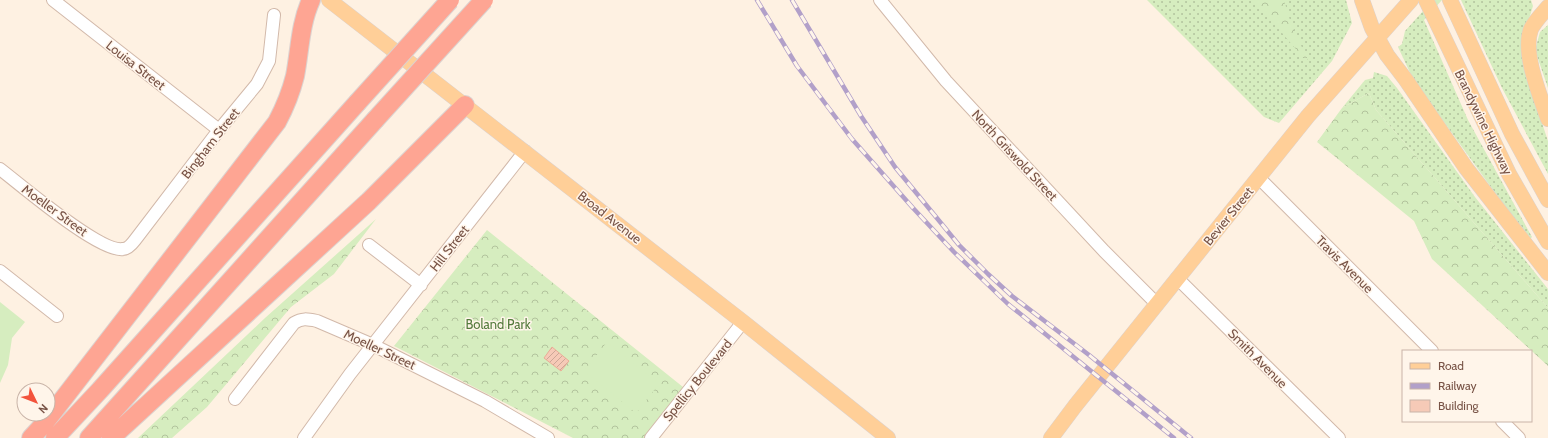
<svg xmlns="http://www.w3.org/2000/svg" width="1548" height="438" font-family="Cabin,sans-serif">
	<defs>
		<pattern id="grass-dots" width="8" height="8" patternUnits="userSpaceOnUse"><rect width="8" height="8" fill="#d6edbf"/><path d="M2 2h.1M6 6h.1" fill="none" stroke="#b2c39d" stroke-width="1.8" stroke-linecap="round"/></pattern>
		<pattern id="forest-crowns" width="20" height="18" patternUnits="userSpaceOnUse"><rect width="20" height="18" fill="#d6edbf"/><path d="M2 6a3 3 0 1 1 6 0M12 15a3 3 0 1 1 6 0" fill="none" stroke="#b2c39d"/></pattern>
		<pattern id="building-hatch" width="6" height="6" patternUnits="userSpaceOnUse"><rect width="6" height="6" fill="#f6cab7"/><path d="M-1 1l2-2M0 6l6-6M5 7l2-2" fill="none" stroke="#cca797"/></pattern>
	</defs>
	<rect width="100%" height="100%" fill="#fef1e2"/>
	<path fill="url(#grass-dots)" d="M1147,0h199l6,23 -20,38 -53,62 -15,-6z
		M1433,0h9l-18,20 44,100 64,117 -3,3 -116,-161 -15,-32 4,-3 3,-13z
		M1461,0h70l2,6 -9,29 7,55 17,51v33l-46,-86z
		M1548,25v63l-13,-38 5,-18z
		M1374,72l13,4 10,12 78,109 73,92v19l-172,-198 -7,-17 -27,15 23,-28 8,-2z"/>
	<path fill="url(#forest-crowns)" d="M1254,0h30l7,24 20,43z
		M1369,93l7,17 172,198v58l-116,-107 -18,-38 -97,-79 25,-34z
		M376,219l-42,55 -43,33 -84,100 -35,31h-34l127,-120z
		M487,230l201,161 -37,47h-78l-179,-92z"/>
	<path fill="#d6edbf" d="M0,302l25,20 -13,16 -4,27 -8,18z
		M607,342l52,42 -23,29 -52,-42z"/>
	<path fill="url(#building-hatch)" stroke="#eaae96" d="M552,347l17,14 -8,10 -17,-13z"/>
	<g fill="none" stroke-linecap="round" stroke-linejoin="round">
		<g stroke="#d2b9aa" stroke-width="14">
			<path id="minor" d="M53,0l166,130
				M880,0l66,81 158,170 53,53
				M0,169c21,16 100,84 123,80 5,0 9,-5 12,-9l84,-110 38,-46 12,-23 5,-46
				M1259,178l173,173
				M369,245l52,40
				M0,271l57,45
				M1177,278l162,160
				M235,399l59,-76c8,-5 13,-4 23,-2l56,24 112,56 63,37
				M1502,421l17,17
				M304,438l46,-64 175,-223
				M651,438l92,-116"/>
		</g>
		<g stroke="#dcd2cf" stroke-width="16">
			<path id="major" d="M329,0l414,322 145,116
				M1362,0l10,28 15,27 19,25 60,88 82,105
				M1426,0l83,174 39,68
				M1450,0l62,134 36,66
				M1548,7c-6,7 -13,14 -17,22 -9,24 9,66 17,90
				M1051,438l24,-32 233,-290 103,-116"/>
		</g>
		<g stroke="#dcd2cf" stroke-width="20">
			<path id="highway" d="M31,438l12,-13 234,-303c8,-15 14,-30 18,-46 5,-26 5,-52 16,-76
				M55,438l45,-48 257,-287
				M89,438l286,-318
				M111,438l258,-237 96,-96"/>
		</g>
		<use href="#minor" stroke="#fff" stroke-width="12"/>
		<use href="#major" stroke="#ffcf98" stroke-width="15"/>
		<use href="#highway" stroke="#fea593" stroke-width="18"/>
		<g stroke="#b2a0c9" stroke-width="4.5">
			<path id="rail" d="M757,0l40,66 55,73 61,69 41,44 54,52 166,134
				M792,0l69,116 34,51 64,78 29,29 24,22 77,59 102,83"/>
		</g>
		<use href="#rail" stroke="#fff5ea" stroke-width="3" stroke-dasharray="9" stroke-linecap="butt"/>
		<g stroke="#dcd2cf" stroke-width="20" stroke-linecap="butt">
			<path id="highway-bridge" d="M357,103l93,-103
				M375,120l109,-120"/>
		</g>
		<use href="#highway-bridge" stroke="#fea593" stroke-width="18"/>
	</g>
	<g text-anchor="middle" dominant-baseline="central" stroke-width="3" stroke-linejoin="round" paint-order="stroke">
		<g font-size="13" fill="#785346" stroke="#fff5ea">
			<text transform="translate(136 65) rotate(38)">Louisa Street</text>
			<text transform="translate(1484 122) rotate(64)">Brandywine Highway</text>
			<text transform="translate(210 143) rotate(-52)">Bingham Street</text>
			<text transform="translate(1015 155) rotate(47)">North Griswold Street</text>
			<text transform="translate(55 210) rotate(36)">Moeller Street</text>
			<text transform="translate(1228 216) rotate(-51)">Bevier Street</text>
			<text transform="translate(610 217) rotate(38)">Broad Avenue</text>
			<text transform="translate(449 248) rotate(-52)">Hill Street</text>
			<text transform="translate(1345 264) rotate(45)">Travis Avenue</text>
			<text transform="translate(380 349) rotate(25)">Moeller Street</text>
			<text transform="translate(1258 358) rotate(45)">Smith Avenue</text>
			<text transform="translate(697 380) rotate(-51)">Spellicy Boulevard</text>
		</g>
		<g font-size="13" fill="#537a3b" stroke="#fff5ea">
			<text x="498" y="324">Boland Park</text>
		</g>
	</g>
	<rect x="1402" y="350" width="130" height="72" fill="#fff5ea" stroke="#c9b4a8"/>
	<rect x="1410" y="363" width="20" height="6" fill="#ffcf98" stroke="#c9b4a8"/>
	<text x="1438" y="370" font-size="12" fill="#785346">Road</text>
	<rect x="1410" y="383" width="20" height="6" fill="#b2a0c9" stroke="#c9b4a8"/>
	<text x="1438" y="390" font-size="12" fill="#785346">Railway</text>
	<rect x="1410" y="400" width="20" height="12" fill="#f6cab7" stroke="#c9b4a8"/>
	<text x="1438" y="410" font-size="12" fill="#785346">Building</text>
	<g transform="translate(36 402) rotate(133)"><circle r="19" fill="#fff5ea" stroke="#c9b4a8"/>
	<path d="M0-3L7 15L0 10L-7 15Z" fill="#f3533c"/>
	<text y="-6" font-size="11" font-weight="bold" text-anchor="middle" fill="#785346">N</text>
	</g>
</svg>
